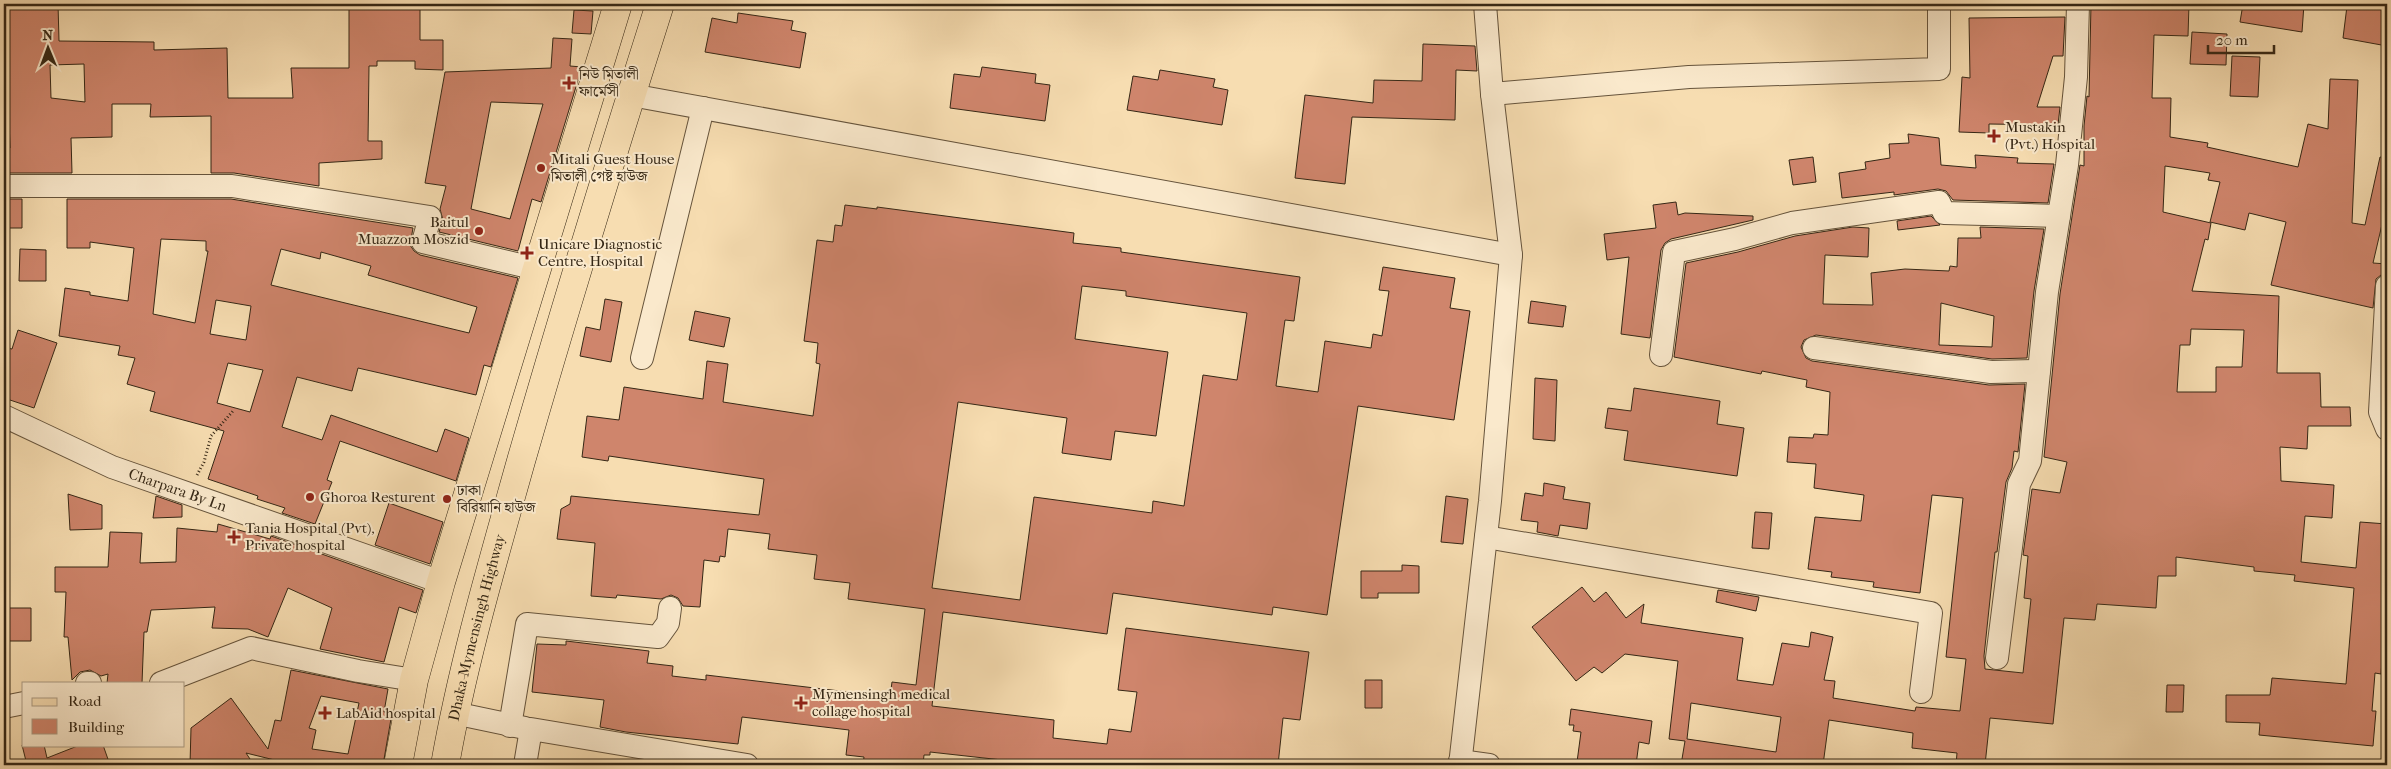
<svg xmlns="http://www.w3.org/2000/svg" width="2391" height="769" font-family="'IM FELL French Canon','Noto Serif Bengali',serif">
	<rect width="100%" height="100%" fill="#f7ddb1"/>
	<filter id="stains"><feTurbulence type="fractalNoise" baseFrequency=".004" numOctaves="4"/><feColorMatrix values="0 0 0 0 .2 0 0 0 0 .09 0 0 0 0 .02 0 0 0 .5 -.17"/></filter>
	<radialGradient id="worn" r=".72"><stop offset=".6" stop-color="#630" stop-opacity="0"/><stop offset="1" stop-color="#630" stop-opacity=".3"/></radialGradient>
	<path fill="#cf856c" stroke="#352715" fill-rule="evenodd" d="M4,4h54l1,37 95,1v8l73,-2 1,50h65l-2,-30h58v-64h71v36h23v30l-28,-1v-8h-38v5h-8l-1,75h14v18l-63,4v23l-85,-13h-23v-57l-61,1 1,-13h-39v33l-41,1 1,35h-68v-25h6l-2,-57h-4zM84,64l1,38 -34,-4 -1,-33z
		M2091,4h98l-1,32 -34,-1 -2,63h19l-1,39 38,6 -1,4 91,20 10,-43 20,5 2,-50 28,1 -6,143 13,2 15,-68 7,1v45l-14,60 14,1v9l-6,2 -5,4 -3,29 -102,-23 15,-63 -37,-9 -4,17 -35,-8 10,-40 -12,-2 2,-7 -45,-7 -2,46 48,11 -3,17 -3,-1 -13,52 87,5 -2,77h43l1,34h29l1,19h-43l-1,23 -27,-2 1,34 53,4 -2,33 -27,-2 -4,46 55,6 4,-46 27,2v73l-6,77 -6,-1 -3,38h4l-3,35 -114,-11 1,-12 -34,-1v-27h44l2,-17 74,6 8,-96 -60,-7 1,-6 -41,-4v-4l-78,-10v19h-18l-2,32 -59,-4 -2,16 -31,-2 -11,106 -63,-6 -5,47h-29l1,-12 -45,-5 1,-15 -84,-13 -6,45h-142l4,-24 -16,-2 9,-78 -53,-7 -23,19 -8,-6 -18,14 -44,-54 50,-40 12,15 12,-10 20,26 18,-14 -3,19 102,15 -6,42 36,5 9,-42 27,4 2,-15 22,5 -9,43 11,1 -2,17 82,13 1,-4 44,4 6,-52 -20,-2 17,-159 -31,-3 -12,98 -47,-6 1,-5 -43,-5 1,-5 -24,-3 7,-52 46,4 3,-26 -50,-7 2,-24 -29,-2 2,-25 24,1 1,-4 14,1 2,-43 -24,-5 1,-7 -45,-9 -1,3 -87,-17 12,-94 52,-11 57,-16 58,-9 16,1 -1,29 -43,-2 -2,49 50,1 -2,-32 34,-4 44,2 1,-5 7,1 1,-29h23l-1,-11 64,2 -10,62 -7,67 -35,1 -176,-24 -12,5 -3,7 5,11 6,3 177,24 36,-1 -7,68 -4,-1 -2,17 -6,14 -9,70h-2l-11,104 1,13 38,4 8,-74 -7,-1 4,-42 -5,-1 9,-66 28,4 7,-31 -23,-5 16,-163 20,-129 4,1v-40l3,-30 2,1zM1941,303l53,13 -2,31 -53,-2zM2191,329l53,1 -2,37h-26v25h-39l3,-47h10zM1691,703l90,14 -5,35 -89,-13z
		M2243,4h61l-2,28 -62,-10z
		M2347,6l40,4v36l-44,-8z
		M574,10l19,1 -2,23 -19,-1z
		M738,13l55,8 -2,9 15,3 -6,35 -95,-16 7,-34 25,5z
		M2065,17l-2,39h-10l-16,51h23l-2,18 -69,-1v9l-30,-1 3,-55 8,1 -1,-60z
		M2192,32l35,2 -1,31 -36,-1z
		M553,38l19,1 -2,27 12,1 -41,135 -9,-3 -14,52 -79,-19 4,-12 -3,-11 6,-23 -21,-3 20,-111 106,-4zM491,102l52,2 -33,115 -39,-10z
		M1423,44l52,2 2,25 -21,-1 -1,50 -103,-3 -7,67 -50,-6 10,-83 68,8 1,-23 48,1z
		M2232,56l28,1 -2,40 -28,-1z
		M982,67l54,7 -1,9 15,2 -5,36 -95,-13 4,-34 26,3z
		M1160,70l55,9 -2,8 15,3 -6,35 -95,-15 6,-34 25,4z
		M1908,134l31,4 2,27 35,3 -1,-13 43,3 -1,5 37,1 -6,39 -95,-3 -7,-9 -8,-2 -44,6v-3l-52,6 -3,-25 27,-4 -1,-7 25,-4 -1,-14 20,-1z
		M1813,157l3,25 -23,3 -4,-25z
		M4,199h18v29h-18z
		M67,199h164l182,29 -3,17 4,6 6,4 98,23 -27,89 -7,-2 -8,30 -118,-27 -6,23 -55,-14 -15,50 40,13 9,-25 106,37 8,-23 24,9 -13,43 -116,-40 -13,39 5,2 -17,42 -33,-11 3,-5 -28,-9 1,-3 -50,-17 16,-48 -74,-20 5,-19 -28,-8 8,-26 -17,-3 2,-9 -61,-10 6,-48 25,4v3l38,6 6,-53 -44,-6v6h-23zM161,239l45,2v10h2l-13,72 -42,-9zM281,249l39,10 1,-7 50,14 -3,9 109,32 -8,26 -198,-48zM216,300l35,6 -5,34 -36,-6zM228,363l35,7 -13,42 -33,-9z
		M1676,202l2,13 7,-2 68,3v4l-82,19 -6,4 -4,7 -11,88 -29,-4 8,-77 -22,3 -3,-26 52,-6 -3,-23z
		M845,205l32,4v-2l197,26 -1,10 48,5v4l179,25 -6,44 -9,-1 -9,66 42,6 7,-51 46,7 2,-14 9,2 7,-45 -10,-1 4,-23 72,11 -5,30 20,3 -16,109 -96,-14 -31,209 -54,-8 -1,8 -159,-22 -6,41 -164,-22 -11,94 122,14 -1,18 54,6 2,-15 22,3 6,-40 -19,-2 8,-62 183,24 -9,68 -17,-2 -5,47h-231l-117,-13v3h-6l-1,10h-60l1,-8 -18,-2 3,-25 -107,-13 -4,27 -112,-12 -26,-5 4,-27 -72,-8 5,-48 29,1v-4l83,10 -2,12 26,3 -1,10 34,4v-5l184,22 2,-15 24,3 9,-76 -77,-10 2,-16 -36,-4 3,-24 -49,-6 2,-15 -42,-5 -3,28 -5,-1 -1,6 -15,-2 -4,47 -17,-1 -5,-8 -7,-3 -10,4 -44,-4 -1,3 -25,-2 4,-53 -38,-4 4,-30 9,-5 1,-8 188,19 5,-36 -155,-23 -1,5 -26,-4 5,-41 32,4 5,-33 79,12 4,-38 21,3 -5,38 90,14 7,-52 -4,-1 2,-20 -14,-2 13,-101 16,2 2,-17 7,1zM1082,286l44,5v5l121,17 -10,67 -34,-5 -19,131 -31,-5 -1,12 -118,-16 -14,103 -88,-12 26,-186 109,16 -5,35 49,7 4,-29 41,5 12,-84 -93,-13z
		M1931,216l9,9 -42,5 -1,-9z
		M20,249l26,1v31h-27z
		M605,299l17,3 -11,60 -31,-6 6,-29 14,3z
		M1531,301l35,5 -3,21 -35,-4z
		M695,311l35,7 -6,29 -35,-7z
		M18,330l39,13 -23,65 -30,-10v-40l3,-10 5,1z
		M1535,378l22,2 -2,61 -22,-2z
		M1634,388l86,13 -3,23 27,4 -7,48 -113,-16 4,-29 -23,-3 3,-20 23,3z
		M1544,483l21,4 -2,12 27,4 -3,26 -27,-4 -2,11 -21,-4 1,-10 -17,-2 4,-27 18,3z
		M68,494l34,11v24l-32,1z
		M156,496l26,9v12l-29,1z
		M1446,496l22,3 -5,45 -22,-2z
		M389,503l54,19 -13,42 -55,-19z
		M1755,512l17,1 -3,36 -17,-1z
		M218,524l52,15 1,-3 152,54 -7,23 -17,-6 -15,55 -64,-13 12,-41 -44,-20 -20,49 -20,-8 -36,-1 3,-21 -64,3 -4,22h-3l-2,51h-35l1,-9 -7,2 -11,-6 -10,2 -8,8 -4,-43h-4l2,-45h-11v-25h53l2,-35 32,1 -2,30 36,-1 1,-34 40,4z
		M1402,565l17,1v27h-41v5h-17v-27h41z
		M1718,590l41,7 -3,14 -40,-9z
		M4,608h27v33h-27z
		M291,670l97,19 -4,23 8,1 -9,52h-88l-49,-12 8,12h-64l1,-37 40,-30 37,51 7,-29 6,1zM321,696l38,7 -11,51 -36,-5 4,-19 -7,-2z
		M1365,680h17v28h-17z
		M2167,685h17l-1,27h-17z
		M1571,709l81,12 -3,23 -10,-2 -3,23h-35l-24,-3 4,-30 -8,-1 1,-6h-5z
		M22,745h22l3,13 33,-13h23l7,20h-83z"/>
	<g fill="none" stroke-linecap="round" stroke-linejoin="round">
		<g stroke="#66543c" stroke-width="24">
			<g id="minor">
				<path d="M1492,94l197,-17 250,-8v-65"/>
				<path d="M631,95l880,160"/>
				<path d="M4,186h228l198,31 -7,25 114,27"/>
				<path d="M2387,286l-7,126 7,17"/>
				<path d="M1814,348l177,24 48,-1"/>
				<path d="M1661,355l13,-103 61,-13 57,-16 147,-21 5,11 115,3"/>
				<path d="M642,358l61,-250"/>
				<path id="s1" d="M4,416l108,51 329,115"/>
				<path d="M1486,537l445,76 -10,79"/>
				<path d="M1997,658l22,-174 11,-23 17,-169 20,-127 9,-88 2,-73"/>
				<path d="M87,683h3"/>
				<path d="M161,683l90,-35 107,23 56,9"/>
				<path d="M4,707l20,-4"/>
				<path d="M454,713l71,15"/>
				<path d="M510,726l17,-102 131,13 10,-14 2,-15"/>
				<path d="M1460,761l29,4"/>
				<path d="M525,765l6,-36 216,36"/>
				<path d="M1460,765l30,-264 21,-246 -19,-161 -7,-90"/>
			</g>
		</g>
		<g stroke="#352715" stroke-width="29">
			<g id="major">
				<path d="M398,765l16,-85 27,-98 177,-578"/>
				<path id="s2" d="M445,765c18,-103 48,-204 76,-304 44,-153 91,-306 139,-457"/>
			</g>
		</g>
		<path stroke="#352715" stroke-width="3" stroke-dasharray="1 2.5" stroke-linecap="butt" d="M197,475l7,-13 7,-26 22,-25"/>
		<use href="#minor" stroke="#fae9cc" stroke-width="22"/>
		<use href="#major" stroke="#f7ddb1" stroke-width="28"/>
	</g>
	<g fill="#8f2418" stroke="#fae9cc" stroke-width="2">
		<path d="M566.5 75.5h5v5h5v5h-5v5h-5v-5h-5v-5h5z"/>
		<path d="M1991.5 128.5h5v5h5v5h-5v5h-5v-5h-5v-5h5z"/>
		<circle cx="541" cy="168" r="5"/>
		<circle cx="479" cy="231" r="5"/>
		<path d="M524.5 245.5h5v5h5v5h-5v5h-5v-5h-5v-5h5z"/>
		<circle cx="310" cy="497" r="5"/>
		<circle cx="447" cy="499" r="5"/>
		<path d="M231.5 529.5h5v5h5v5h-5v5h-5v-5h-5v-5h5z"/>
		<path d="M798.5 695.5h5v5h5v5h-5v5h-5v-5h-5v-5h5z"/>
		<path d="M322.5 705.5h5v5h5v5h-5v5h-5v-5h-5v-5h5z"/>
	</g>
	<g text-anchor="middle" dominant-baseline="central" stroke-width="4" stroke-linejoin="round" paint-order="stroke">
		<g font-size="15" fill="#352715" stroke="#fae9cc" text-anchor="start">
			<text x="579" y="74">নিউ মিতালী<tspan x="579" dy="17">ফার্মেসী</tspan></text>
			<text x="2005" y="127">Mustakin<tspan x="2005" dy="17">(Pvt.) Hospital</tspan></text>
			<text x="551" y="159">Mitali Guest House<tspan x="551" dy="17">মিতালী গেষ্ট হাউজ</tspan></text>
			<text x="469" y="222" text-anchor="end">Baitul<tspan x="469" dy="17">Muazzom Moszid</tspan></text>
			<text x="538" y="244">Unicare Diagnostic<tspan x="538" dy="17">Centre, Hospital</tspan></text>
			<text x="457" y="490">ঢাকা<tspan x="457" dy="17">বিরিয়ানি হাউজ</tspan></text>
			<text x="320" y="497">Ghoroa Resturent</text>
			<text x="245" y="528">Tania Hospital (Pvt),<tspan x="245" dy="17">Private hospital</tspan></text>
			<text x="812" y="694">Mymensingh medical<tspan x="812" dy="17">collage hospital</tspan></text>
			<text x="336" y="713">LabAid hospital</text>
		</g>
		<g font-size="15" fill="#352715" stroke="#fae9cc">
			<text stroke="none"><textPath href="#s1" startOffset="189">Charpara By Ln</textPath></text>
			<text stroke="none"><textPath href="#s2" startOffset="141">Dhaka-Mymensingh Highway</textPath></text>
		</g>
	</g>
	<rect width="2391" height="769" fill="none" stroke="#f7ddb1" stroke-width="20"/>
	<rect x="5" y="5" width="2381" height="759" fill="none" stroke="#352715" stroke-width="2.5"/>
	<rect x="10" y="10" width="2371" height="749" fill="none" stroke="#352715"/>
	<rect x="22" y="682" width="162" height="65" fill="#fae9cc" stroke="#ab9b83"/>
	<rect x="32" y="698" width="25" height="8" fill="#f7ddb1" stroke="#ab9b83"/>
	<text x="68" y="706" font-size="15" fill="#352715">Road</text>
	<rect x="32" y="719" width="25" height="15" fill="#cf856c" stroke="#ab9b83"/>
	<text x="68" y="732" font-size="15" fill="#352715">Building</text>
	<g transform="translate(48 48) rotate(359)" stroke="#fae9cc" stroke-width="4" paint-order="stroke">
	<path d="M0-4L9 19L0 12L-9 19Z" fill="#352715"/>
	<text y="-8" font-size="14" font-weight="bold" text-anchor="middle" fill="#352715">N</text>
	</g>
	<path d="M2208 45v8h66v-8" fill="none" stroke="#352715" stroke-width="2.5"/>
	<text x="2216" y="45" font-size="15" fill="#352715" stroke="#fae9cc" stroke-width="4" paint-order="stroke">20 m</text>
	<rect width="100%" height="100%" filter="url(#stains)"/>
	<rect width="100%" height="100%" fill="url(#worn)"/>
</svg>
